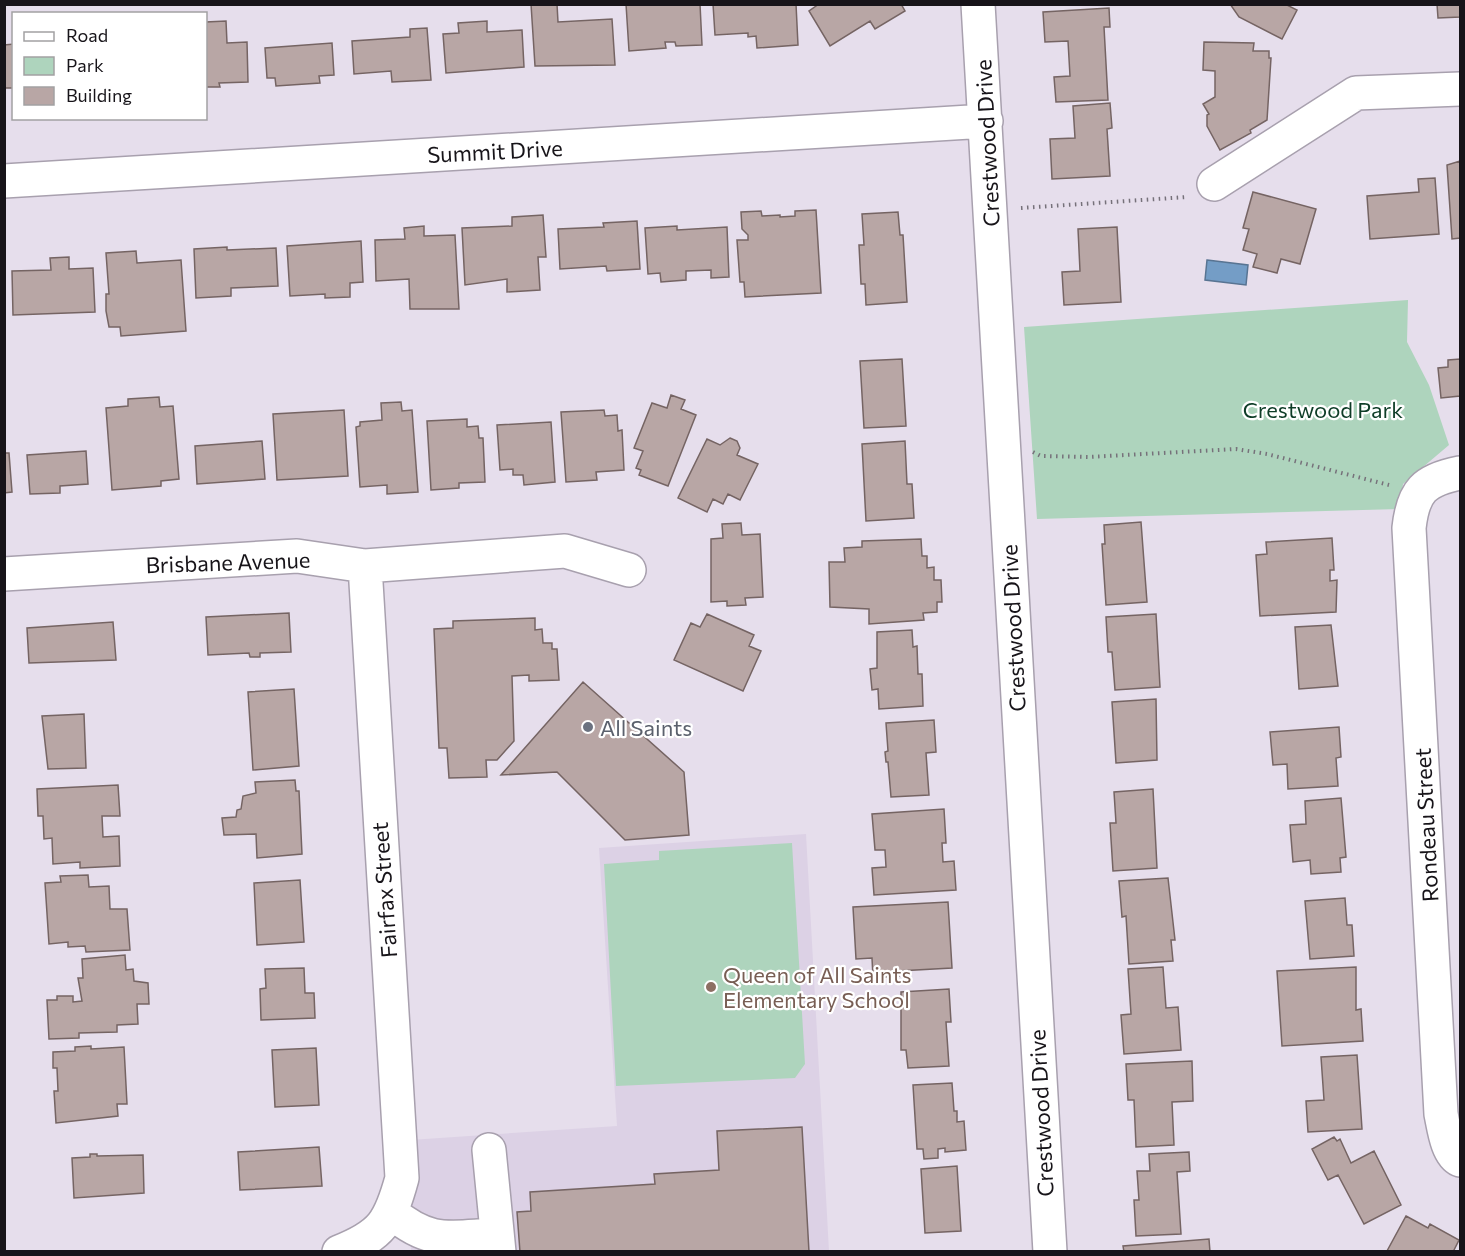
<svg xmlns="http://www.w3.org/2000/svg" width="1465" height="1256" font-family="Commissioner,sans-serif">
	<rect width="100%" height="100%" fill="#e6deec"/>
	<path fill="#dcd1e5" d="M806,834l23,417h-418l-1,-111 207,-14 -18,-278z"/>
	<path fill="#aed4bd" d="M1408,300l-1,42 22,43 20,60 -46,39 -3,25 -363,10 -13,-192z
		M792,843l13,221 -10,14 -179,8 -12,-222 55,-4v-9z"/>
	<path fill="#749dc6" stroke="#587492" stroke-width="1.5" d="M1207,260l41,5 -2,20 -41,-5z"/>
	<path fill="#b8a6a5" stroke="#756463" stroke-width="1.5" d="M531,4h26l1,18 54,-3 3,46 -80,1z
		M626,4h74l2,41 -26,1 -1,-4h-10l1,6 -37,3z
		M713,4h83l2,41 -41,3 -1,-12 -8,1v-4l-33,2z
		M819,4h82l4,7 -30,18 -5,-8 -40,25 -21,-35z
		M1230,4h55l12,6 -15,29 -43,-22z
		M1437,4h23v13l-22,1z
		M1109,8l1,19h-6l4,73 -52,2 -2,-25 16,-1 -2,-35 -23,1 -2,-30z
		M226,21l1,22 20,-1 1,40 -29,1 1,4h-14v-65z
		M487,21v11l35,-2 2,37 -78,6 -3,-39 16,-1 -1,-10z
		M427,28l4,52 -39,2 -1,-11 -37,3 -2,-33 58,-4v-8z
		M1204,42l50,1 -1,8h16v7h2l-4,62 -17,10 1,3 -31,17 -13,-24v-11l2,-1 -6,-10 12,-7v-26l-12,-1z
		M332,43l2,32 -15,1 1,7 -44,3 -1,-8h-8l-2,-30z
		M14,44v44h-10v-43z
		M1110,103l2,25 -5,1 3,47 -58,3 -2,-40 25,-1 -2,-32z
		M1460,161v77l-8,1 -5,-74z
		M1435,178l4,56 -69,5 -3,-43 52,-4 -1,-13z
		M1253,192l63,17 -16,55 -19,-5 -4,14 -24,-6 4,-13 -14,-4 6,-21 -6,-1z
		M816,210l5,83 -76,4 -1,-15h-4l-3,-42h11v-5l-6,-6 -1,-17 20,-1 1,5 18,-1v2l15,-1v-5z
		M898,212l2,23h3l4,67 -41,3 -1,-21h-4l-2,-39h5l-2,-31z
		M543,215l3,42h-8l2,33 -33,2v-13l-42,6 -3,-57 50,-2v-9z
		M637,221l3,48 -33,2 -1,-5 -46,3 -2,-40 46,-2 -1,-4z
		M424,226v10l31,-1 4,74h-49l-1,-30 -33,2 -1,-41 30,-1 -1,-11z
		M677,226v4l50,-3 2,50 -18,1v-8l-25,1v9l-25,2 -1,-9 -12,1 -3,-46z
		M1117,227l4,75 -57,3 -2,-33 18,-1 -2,-42z
		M361,241l2,41 -13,1v14l-25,1v-4l-35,2 -3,-50z
		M227,247v3l49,-2 2,38 -47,2v8l-35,2 -2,-49z
		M136,251l1,12 44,-3 5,71 -65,5 -1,-9h-11l-3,-16v-17h3l-3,-41z
		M69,257v12l24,-1 2,44 -82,3 -1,-44 39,-1 -1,-12z
		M902,359l4,67 -42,2 -4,-67z
		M1460,359v37l-19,2 -3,-30 10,-1v-7z
		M671,395l14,5 -4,9 15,6 -28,71 -29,-11 2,-5 -5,-2 7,-17 -9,-3 18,-45 15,5z
		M159,397l1,10 13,-1 6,73 -18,2v5l-49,4 -6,-82 22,-2v-7z
		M401,402l1,9 10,-1 6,82 -31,2v-9l-27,2 -4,-60 4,-1v-4l22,-2 -1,-17z
		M344,410l4,66 -71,4 -4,-66z
		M604,410l1,6 12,-1 1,16 4,-1 2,40 -28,2 1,8 -31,2 -5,-70z
		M467,419v8l11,-1 1,12h4l2,44 -26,1v5l-28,2 -4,-69z
		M551,422l4,60 -31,3 -1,-10h-10v-6l-13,1 -3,-45z
		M730,438l7,3 3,7 -3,7 21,9 -18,36 -12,-6 -5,10 -10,-5 -6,13 -29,-14 29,-59 13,6z
		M262,441l3,38 -68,5 -2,-38z
		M905,441l2,43h5l2,34 -48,3 -4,-77z
		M86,451l2,33 -28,2v7l-30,1 -3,-39z
		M4,453h5l3,39 -8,1z
		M1141,522l6,80 -41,3 -4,-61h3l-1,-19z
		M741,523l1,12 18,-1 3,63 -18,1 1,7 -19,1v-5l-16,1v-63l12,-1 -1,-14z
		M1332,538l2,32h-4v11l7,-1 -1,32 -76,4 -4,-61 11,-1 -1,-12z
		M921,539l1,17h5v12l7,-1v13h7l1,22h-5v10l-14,1 1,7 -55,4v-15l-39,-2 -1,-45h16l-1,-14 18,-1v-6z
		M289,613l2,39 -31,1v4h-10l-1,-4 -41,2 -2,-38z
		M707,614l47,21 -5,11 12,5 -18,40 -69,-31 17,-37 9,4z
		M1156,614l4,73 -45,3 -3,-38h-4l-2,-35z
		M535,618v12l7,-1 1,14h9v6h5l2,31 -30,1v-6l-17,1 2,65 -17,19h-11l1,17 -38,1 -2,-30h-8l-5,-119 19,-1v-7z
		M113,622l3,38 -87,3 -2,-35z
		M1331,625l7,61 -39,3 -4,-62z
		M912,630l1,17 4,-1 1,28h4l1,32 -44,3 -1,-20 -6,1 -2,-21 7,-1v-36z
		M583,682l101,90 5,63 -64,5 -68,-68 -56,3z
		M294,689l5,77 -46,4 -5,-78z
		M1156,699l1,61 -41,3 -4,-61z
		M84,714l2,54 -38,1 -6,-53z
		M934,720l2,32 -10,1 3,42 -38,2 -3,-35h-2l-1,-10 3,-1 -2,-28z
		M1339,727l2,30 -5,1 2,28 -50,3 -1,-25 -14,1 -3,-33z
		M295,780l1,11h3l3,63 -45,4 -1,-24 -32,1 -2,-17 14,-1 1,-7 4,-1 2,-13 13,-3 -1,-11z
		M118,785l2,31h-18l1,21 16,-1 1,30 -40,2v-6l-27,2 -1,-26 -8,1 -1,-23h-5l-1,-27z
		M1153,789l4,79 -44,3 -3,-48h6l-2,-31z
		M1341,798l5,59 -6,1 1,14 -30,2 -1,-14 -17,2 -3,-37 16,-1 -1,-23z
		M944,809l2,34h-4l1,19 11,-1 2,29 -82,5 -2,-27 14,-1 -1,-17h-10l-3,-36z
		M88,875l1,12 20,-1 1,23h17l3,41 -44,2 -1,-6 -17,1v-5l-19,2 -4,-61 16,-1 -1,-6z
		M1168,878l7,62h-4l2,21 -44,3 -3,-48 -4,1 -3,-36z
		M300,880l4,62 -47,3 -3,-62z
		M1345,898l2,27h5l2,31 -44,3 -5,-58z
		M948,902l4,66 -54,3 1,5 -26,2 -1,-20 -16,1 -3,-52z
		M125,955l1,15 7,-1 1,12 14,2 1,21h-12l1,20 -21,1v7l-38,1v5l-30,1 -2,-39h10v-4h16v6l9,-1 -4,-23h5l-1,-19z
		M1163,967l3,41 12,-1 3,43 -57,4 -3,-39 10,-1 -3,-45z
		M1356,967v43l5,-1 2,32 -81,5 -5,-75z
		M304,968l1,25h9l1,25 -54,2 -1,-31 6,-1 -1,-19z
		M949,989l2,33h-5l3,44 -41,2 -2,-18h-5v-58z
		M91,1046v3l33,-2 3,57h-10l1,12 -62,7 -2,-32h4l-1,-23h-4v-16l22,-1v-4z
		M316,1048l3,57 -44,2 -3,-57z
		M1357,1055l5,74 -54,3 -2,-31 18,-1 -3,-43z
		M1192,1061l1,40 -21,1 2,43 -38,2 -2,-47h-6l-2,-36z
		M952,1083l2,28h3v11l7,-1 2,29 -21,2v-4l-7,1v9l-14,1 -1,-10h-6l-4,-64z
		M802,1127l7,125h-289l-3,-40 14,-1 -1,-19 125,-8 -1,-10 65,-4 -2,-39z
		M1334,1137l3,4 3,-2 11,24 23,-12 27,54 -37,19 -26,-49 -10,5 -16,-31z
		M319,1147l3,39 -82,4 -2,-38z
		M1189,1152l1,19 -13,1 4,62 -45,2 -2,-36h5l-2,-29h13l-1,-17z
		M90,1154h7v2l46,-1 1,38 -70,5 -2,-40 18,-1z
		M957,1166l4,65 -36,2 -4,-64z
		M1406,1216l22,12 2,-4 29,16 -6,12 -66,-1z
		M1209,1239l1,13h-86l-1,-6z"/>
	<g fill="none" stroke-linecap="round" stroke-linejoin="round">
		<g stroke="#a8a0ae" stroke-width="36">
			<path id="minor" d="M978,4l72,1248
				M4,181l982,-60
				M1214,184l142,-91 104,-4
				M1460,473c-36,7 -47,18 -51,55l32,586c3,14 6,40 19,46
				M4,574l293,-18 68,10 200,-15 64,19
				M489,1150l10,102
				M392,1213c39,32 57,24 104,22
				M339,1252c43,-17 51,-30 63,-74l-37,-612"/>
		</g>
		<path stroke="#76717a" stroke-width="4" stroke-dasharray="1.5 4.5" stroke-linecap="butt" d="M1021,208l166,-11
			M1033,452l8,4 47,1 148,-8 31,5 122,31"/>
		<use href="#minor" stroke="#fff" stroke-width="33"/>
	</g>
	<circle fill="#6b7280" stroke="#fff" stroke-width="2" cx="588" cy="727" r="6"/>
	<circle fill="#8d6e63" stroke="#fff" stroke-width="2" cx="711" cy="987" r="6"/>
	<g text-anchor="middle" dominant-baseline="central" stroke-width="4.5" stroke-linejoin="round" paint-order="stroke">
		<g font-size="22" fill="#171419" stroke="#fff">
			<text transform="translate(987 143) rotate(-93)">Crestwood Drive</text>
			<text transform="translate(495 151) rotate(-3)">Summit Drive</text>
			<text transform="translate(228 562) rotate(-2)">Brisbane Avenue</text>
			<text transform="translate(1013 628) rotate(-93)">Crestwood Drive</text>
			<text transform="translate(1426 825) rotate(-93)">Rondeau Street</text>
			<text transform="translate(384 890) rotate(-94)">Fairfax Street</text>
			<text transform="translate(1041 1113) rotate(-93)">Crestwood Drive</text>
		</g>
		<g font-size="22" fill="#0e3d27" stroke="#fff">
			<text x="1323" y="409">Crestwood Park</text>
		</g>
		<g font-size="22" fill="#5b616d" stroke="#fff" text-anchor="start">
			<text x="600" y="727">All Saints</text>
		</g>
		<g font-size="22" fill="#785e54" stroke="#fff" text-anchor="start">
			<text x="723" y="974">Queen of All Saints<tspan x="723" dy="25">Elementary School</tspan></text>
		</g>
	</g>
	<rect width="1465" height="1256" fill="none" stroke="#171419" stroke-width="12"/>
	<rect x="12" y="12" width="195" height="108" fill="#ffffff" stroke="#a2a1a3" stroke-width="1.5"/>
	<rect x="24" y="32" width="30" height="9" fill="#ffffff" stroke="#a2a1a3" stroke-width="1.5"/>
	<text x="66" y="42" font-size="18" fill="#171419">Road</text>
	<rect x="24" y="57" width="30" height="18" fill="#aed4bd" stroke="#a2a1a3" stroke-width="1.5"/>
	<text x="66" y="72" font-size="18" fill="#171419">Park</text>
	<rect x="24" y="87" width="30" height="18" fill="#b8a6a5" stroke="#a2a1a3" stroke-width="1.5"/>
	<text x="66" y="102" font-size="18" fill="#171419">Building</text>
</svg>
